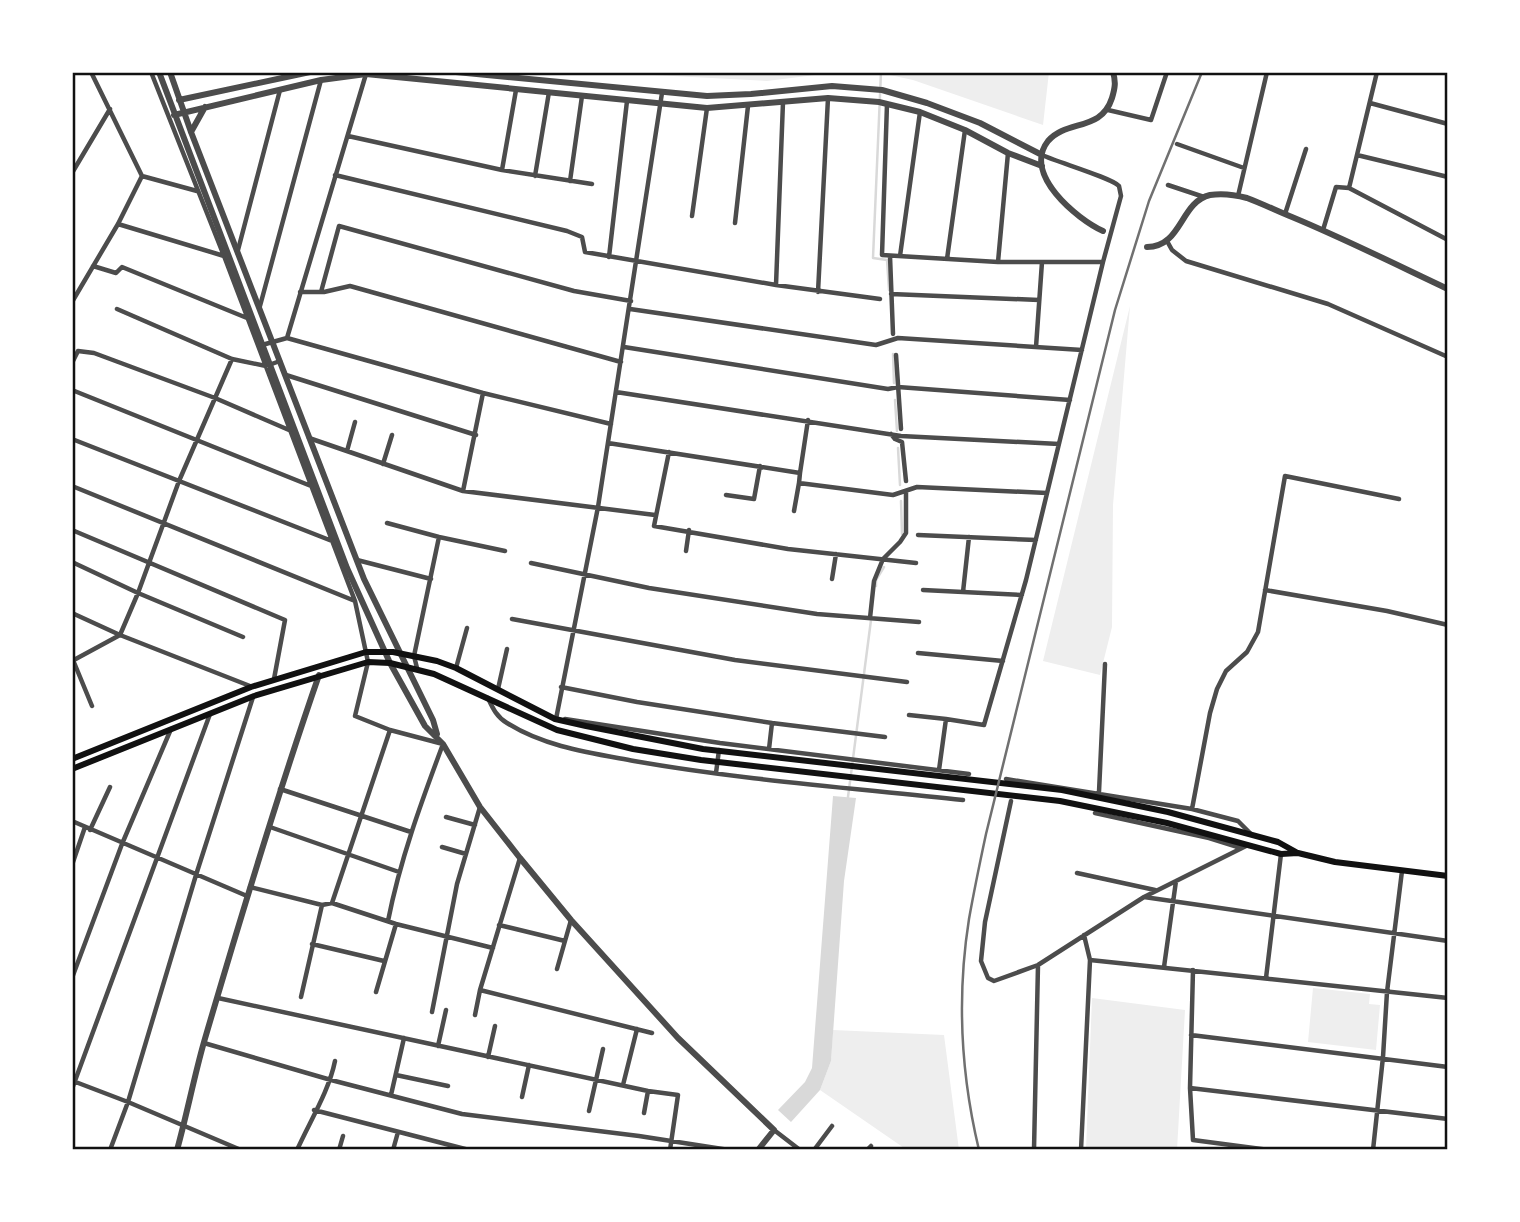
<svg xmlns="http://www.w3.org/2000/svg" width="1520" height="1222" font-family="'Archivo Narrow',sans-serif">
	<rect width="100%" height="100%" fill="#fff"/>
	<path fill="#eee" d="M597,72h242l-72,9z
		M876,72h173l-6,53 -130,-45z
		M1130,306l-17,199 -1,122 -12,48 -57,-14z
		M1313,988l57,6 -1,10 11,1 -4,45 -68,-8z
		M1092,998l93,12 -8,140h-91z
		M833,1030l111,5 15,115h-52l-87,-60 11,-29z"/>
	<path fill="#d9d9d9" d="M833,796l23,2 -12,83 -13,180 -11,29 -29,32 -13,-12 27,-28 7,-14z"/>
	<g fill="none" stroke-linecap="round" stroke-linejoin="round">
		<path stroke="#d9d9d9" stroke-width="2.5" d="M881,72l-8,186 14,2 2,30
			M893,354l1,29
			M895,400l2,31
			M898,448l2,37
			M901,501l1,33
			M876,586v-6l8,-13
			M848,797l23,-177"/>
		<path stroke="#4c4c4c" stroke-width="4.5" d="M151,72l73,184 131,345 13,61 -13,54 35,14
			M1377,72l-28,116 99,52
			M72,74l5,-2
			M1370,103l78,21
			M887,104l-5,151 116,7h105
			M1108,110l43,10 16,-48
			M348,136l154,34 90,14
			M1177,144l67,24
			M1357,155l91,22
			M502,170l14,-80
			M72,173l38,-64
			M335,175l232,56 15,6 3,15 191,33 104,14
			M142,176l55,15
			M535,176l14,-84
			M570,181l12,-85
			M1168,185l36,12
			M1238,196l29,-124
			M1285,214l21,-65
			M692,216l15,-108
			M735,223l13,-117
			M118,224l106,32
			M1323,230l13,-43 13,1
			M1167,241l5,9 14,11 142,43 120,53
			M238,250l42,-160
			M890,256l3,78
			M900,256l20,-144
			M609,257l18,-156
			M947,259l18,-129
			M998,262l10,-109
			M93,266l23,7 6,-6 125,51
			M776,285l7,-183
			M300,292h24l26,-6 271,76
			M321,292l18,-66 235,65 57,10
			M818,292l10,-194
			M891,294l148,6
			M72,302l46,-78 24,-48 -51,-104
			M260,306l61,-226
			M117,309l115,50 34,7 14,-5
			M630,309l246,36 22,-7 184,12
			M287,338l196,55 128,31
			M262,345l25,-7 79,-264
			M624,347l264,42 10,-2 172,13
			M1036,347l6,-85
			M896,355l5,74
			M72,363l6,-12 16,2 121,45 74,32
			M286,375l190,60
			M72,390l239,96
			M616,392l285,44 158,8
			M891,434l4,5 7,3 4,39
			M309,438l154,53 192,24
			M72,439l260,102
			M608,443l192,30 -1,10 94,12 24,-8 130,6
			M347,451l8,-29
			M669,452l-15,74 134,23 128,14
			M383,464l9,-29
			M800,473l8,-53
			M72,486l283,115
			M463,491l20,-98
			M726,495l28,4 6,-33
			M794,511l5,-28
			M387,523l52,14 66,14
			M72,530l213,90 -11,59
			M918,535l118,5
			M686,551l3,-21
			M357,560l74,19
			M72,562l66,31 105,44
			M531,563l118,25 168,26 102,8
			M832,579l4,-25
			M923,590l99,5
			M1265,590l122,21 61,14
			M963,592l6,-55
			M72,613l48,22 130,51
			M870,618l4,-37 9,-22 17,-17 6,-9v-42
			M512,619l223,41 172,22
			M918,653l85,8
			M73,660l19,46
			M72,661l48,-26 18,-42 41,-112 53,-122
			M417,668l-3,-12 25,-119
			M456,668l11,-40
			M561,687l76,15 135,21 -3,26
			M498,689l9,-40
			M488,698c5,11 9,19 19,25 38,24 84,30 127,38 108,19 219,27 329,39
			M909,715l37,4
			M556,719l42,-212 64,-414
			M565,719l155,24 249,31
			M772,723l113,14
			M939,770l7,-51 38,6 42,-145 77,-318 18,-66 -2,-10c-7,-8 -62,-24 -77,-31
			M716,773l3,-23
			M1006,779l186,30 46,12 13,13
			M280,789l131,43
			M1099,792l6,-128
			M1011,801l-26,121 -4,39 7,17 6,3 44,-16 106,-68 104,-52
			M1192,809l18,-96 7,-24 9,-18 21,-19 11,-20 27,-156 114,23
			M1095,813l114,25 32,10
			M446,817l29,8
			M72,821l175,75
			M270,827l129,45
			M90,830l20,-43
			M442,847l24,7
			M72,865l13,-38
			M1077,873l78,17
			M250,887l72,18 10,-2 64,21 97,24
			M1144,897l304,44
			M332,903l58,-173 53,14c-22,59 -43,116 -55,177
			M499,925l66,16
			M312,944l72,17
			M1090,960l358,38
			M1164,967l12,-86
			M557,969l14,-49
			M1193,970l-3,118 3,52 76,10
			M72,978l50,-134 49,-115
			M1266,978l15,-124
			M480,990l172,43
			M376,992l20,-68
			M301,997l21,-92
			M218,998l430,93 30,4 -8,55
			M432,1012l25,-128 23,-77
			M475,1015l5,-25 40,-132
			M1191,1035l257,32
			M204,1043l127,37 131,34 177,22 90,14
			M438,1046l8,-36
			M488,1057l7,-31
			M396,1075l52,11
			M73,1081l55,21 113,48
			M623,1085l14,-56
			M1190,1088l258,31
			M72,1089l138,-375
			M391,1095l13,-57
			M522,1097l7,-32
			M314,1110l155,40
			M589,1111l14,-62
			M644,1113l4,-22
			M774,1130l26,20
			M110,1150l18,-48 68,-227 57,-178
			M297,1150c13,-29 32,-59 38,-89
			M339,1150l4,-14
			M393,1150l5,-18
			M814,1150l18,-24
			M867,1150l4,-4
			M1034,1150l4,-185
			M1081,1150l9,-190 -6,-25
			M1373,1150l10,-93 4,-65 15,-121"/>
		<path stroke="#4c4c4c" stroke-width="6" d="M159,72l188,496 43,95 35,63 18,18 37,63 40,51 51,62 107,118 96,92 -16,20
			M170,72l21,60 173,447 69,141 4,14
			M456,72l251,24 44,-2 81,-8 50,4 45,13 53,20 62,32
			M179,100l131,-28
			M174,115l147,-35 45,-6 341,34 121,-10 51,4 41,10 45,18 43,23 34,13
			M191,132l14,-25
			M1103,231c-26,-12 -81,-57 -55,-90 19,-22 53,-9 64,-43 3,-10 4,-16 1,-26
			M1147,247c35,0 33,-45 63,-52 12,-2 26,0 37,3 16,6 30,13 45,19 53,22 105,48 156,72
			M177,1150c10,-36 17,-73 27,-108 36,-123 73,-246 115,-367"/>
		<path stroke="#111" stroke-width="6" d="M72,759l179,-72 115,-35h27l44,9 19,7 99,51 31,7 117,23 359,41 106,22 110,30 18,10
			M72,769l182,-73 114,-34 22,1 44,11 123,56 76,19 68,11 359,41 107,22 114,31 17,-1 37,9 113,14"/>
		<path stroke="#707070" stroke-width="2.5" d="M979,1150c-18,-75 -22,-155 -10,-231 5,-28 11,-57 17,-85l129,-524 34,-109 53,-129"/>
	</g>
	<rect width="1520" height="1222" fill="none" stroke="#ffffff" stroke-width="147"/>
	<rect x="74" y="74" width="1372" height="1074" fill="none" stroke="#111" stroke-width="2.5"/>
</svg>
